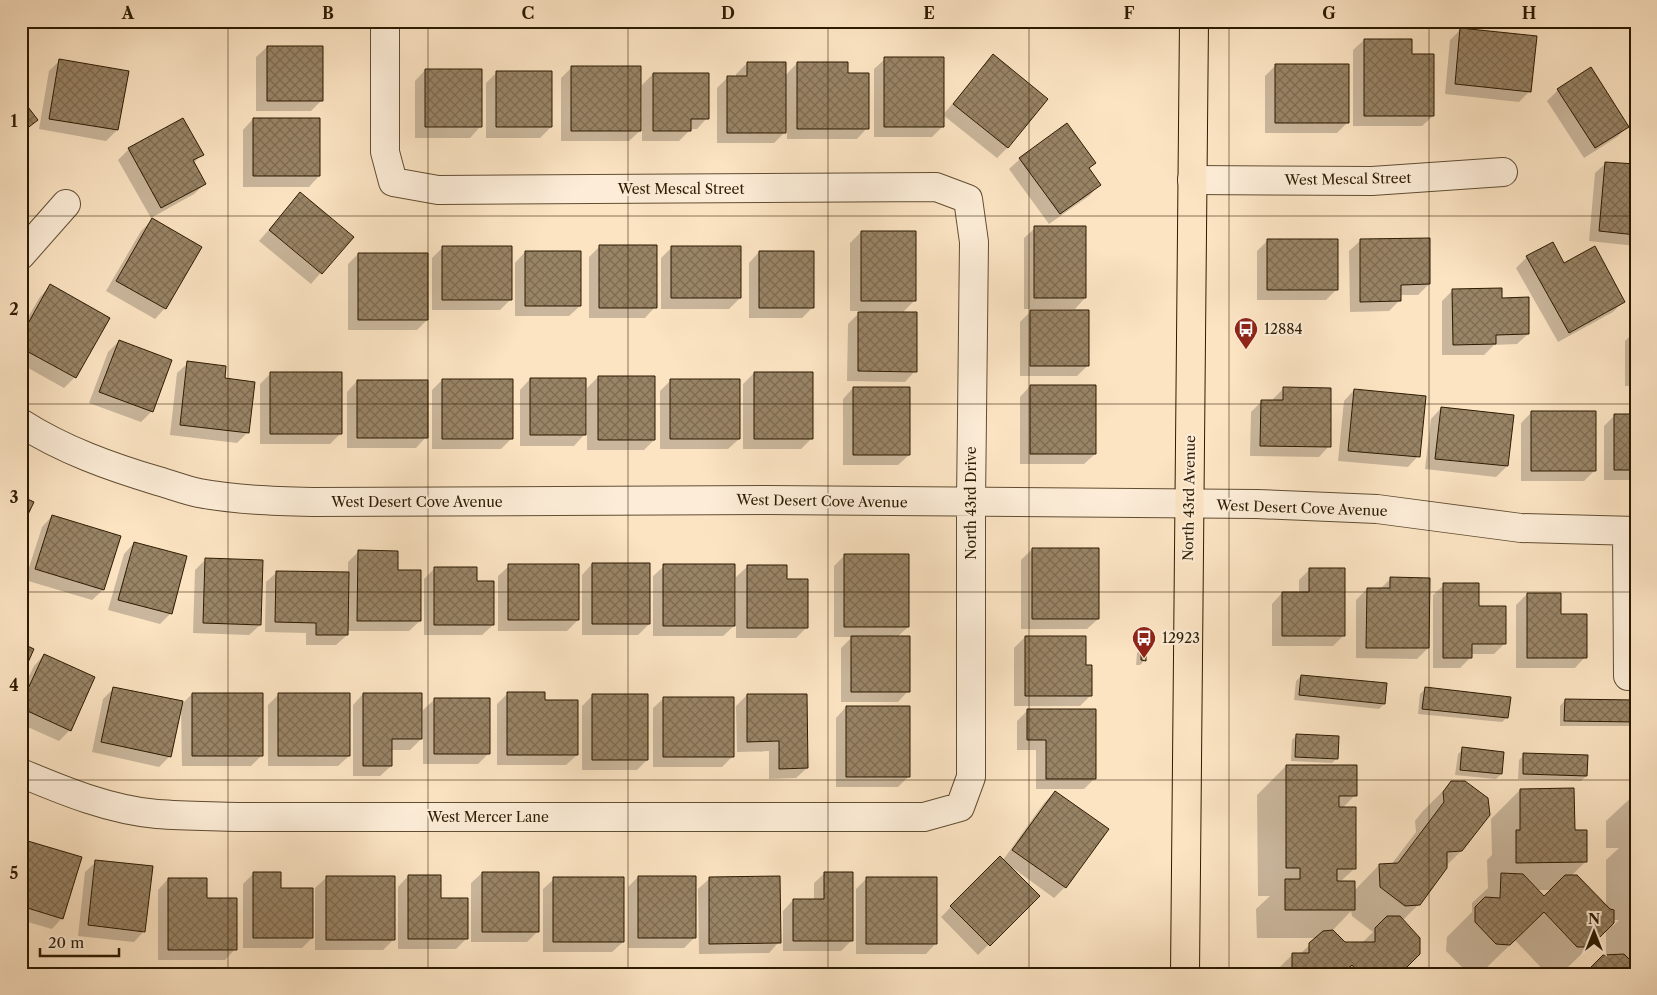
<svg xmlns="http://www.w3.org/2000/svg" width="1657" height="995" font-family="'Libre Caslon Text',serif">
	<defs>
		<pattern id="building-cross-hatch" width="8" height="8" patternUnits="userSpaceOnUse" patternTransform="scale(1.25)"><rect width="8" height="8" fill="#998466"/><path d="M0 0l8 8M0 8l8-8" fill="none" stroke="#7d6b52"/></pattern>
	</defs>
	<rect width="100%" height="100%" fill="#fce4c3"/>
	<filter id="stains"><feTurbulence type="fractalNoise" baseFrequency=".004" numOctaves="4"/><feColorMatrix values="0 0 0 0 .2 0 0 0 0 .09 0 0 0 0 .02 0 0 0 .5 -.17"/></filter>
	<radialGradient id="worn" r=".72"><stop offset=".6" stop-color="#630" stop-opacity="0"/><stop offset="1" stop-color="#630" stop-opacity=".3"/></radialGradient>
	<path fill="#0003" fill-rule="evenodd" d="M1461,29l69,62 -11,11 -74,-8 5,-54z
		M1364,40l46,16 23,60 -11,10h-69v-76z
		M267,47l54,54 -10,10h-55v-54z
		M885,59l58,67 -11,11h-58v-68z
		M60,60l67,12 -10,58 -11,11 -67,-12 10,-58z
		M747,63l38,13 12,-13 50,11 20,54 -10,11h-70v-9l-13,13h-57v-55l11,-11h8v-3z
		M1276,65l72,57 -11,11h-72v-57z
		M572,67l68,64 -11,10h-68v-63z
		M983,67l64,32 -40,49 -10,10 -54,-43z
		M1590,69l38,57 -11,11 -33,21 -37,-57 11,-11z
		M425,70l55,57 -10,11h-55v-57z
		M497,72l54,55 -11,11h-54v-55z
		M653,74l54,44 -10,11h-8v2l-10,10h-37v-56z
		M253,119l66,57 -10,11h-66v-57z
		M129,149l73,5 -8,9 11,21 -11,10 -43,24 -33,-58z
		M1020,159l75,4 -7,6 11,16 -10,11 -40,28 -40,-55z
		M1606,163l30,3v80l-47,-5 6,-68z
		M300,194l52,43 -41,47 -52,-43z
		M152,220l13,88 -10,11 -49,-28 35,-60z
		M1035,228l50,70 -10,11h-51v-71z
		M861,232l54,68 -13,13 13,58 -10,11 -58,-1 1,-57 13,-13h-11v-68z
		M1268,240l69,49 -11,11h-69v-49z
		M1360,241l69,43 -11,11h-19v6l-10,10 -39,1 -1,-61z
		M600,246l55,61 -10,11h-56v-61z
		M443,247l68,52 -11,11h-68v-52z
		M672,247l68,51 -11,11h-68v-51z
		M525,252l55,54 -11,10h-54v-53z
		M759,252l54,55 -11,11h-53v-55z
		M358,254l69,66 -10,10h-69v-66z
		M1527,257l37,7 60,37 -11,11 -55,30 -42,-74z
		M50,286l25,91 -11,11 -43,-24v-35l19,-32z
		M1452,291l76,43 -11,10 -23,1 -10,10h-42v-54z
		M1030,312l57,54 -10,10h-57v-54z
		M1636,330v56h-11v-45z
		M119,341l33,70 -11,11 -52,-19 19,-51z
		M188,363l35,16 25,53 -11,11 -67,-8 7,-62z
		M271,373l70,60 -11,11h-70v-60z
		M754,373l57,66 -10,10h-58v-65z
		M598,377l56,63 -10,10h-57v-62z
		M530,379l54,56 -10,11h-54v-56z
		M442,380l69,59 -10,10h-69v-59z
		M671,380l68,59 -11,10h-68v-58z
		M357,381l69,56 -10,11h-69v-56z
		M1030,386l65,68 -11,10h-64v-67z
		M853,388l56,67 -11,10h-55v-66z
		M1284,388l45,58 -10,11 -69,-1 1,-44 10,-10h12v-3z
		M1354,390l64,66 -10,11 -70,-6 6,-60z
		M1441,408l71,8 -5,50 -11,11 -71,-8 6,-50z
		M1532,412l63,58 -11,11h-63v-58z
		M1615,415h21v65h-32v-54z
		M52,516l51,74 -11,10 -67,-20 17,-53z
		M134,543l37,70 -11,11 -52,-14 16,-56z
		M1032,549l66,70 -11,10h-66v-69z
		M358,552l39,19 23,50 -11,10h-62v4l-11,10h-30v-12l-41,-1 1,-50 11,-10 71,2v-12z
		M845,555l63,72 -11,10 11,54 -10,11h-57v-54l11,-11h-18v-71z
		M206,559l54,66 -11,10 -56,-2 2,-63z
		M592,564l57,60 -11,11h-56v-60z
		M509,566l69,54 -11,11h-69v-55z
		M664,566l70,60 -11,10h-70v-60z
		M747,567l39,14 21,46 -11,11h-60v-61z
		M435,568l41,14 17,43 -11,10h-58v-56z
		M1309,570l35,65 -11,11h-61v-42l10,-11h17v-13z
		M1391,578l37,70 -11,11 -61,-1v-58l11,-11h13z
		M1444,585l34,22 27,36 -11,11h-23v3l-11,11h-27v-73z
		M1527,594l33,22 25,41 -10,11h-59v-63z
		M1025,637l59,29 7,29 -11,11h-66v-58z
		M1142,648l3,12 -5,5h-4l1,-12z
		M44,655l26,75 -11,11 -38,-17v-31l13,-27z
		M1301,676l83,28 -5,5 -85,-9 2,-19z
		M114,688l56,68 -11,11 -67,-15 11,-53z
		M1425,689l82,28 -5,5 -84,-8 2,-20z
		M508,693l36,8 33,54 -11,10h-69v-61z
		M192,694l69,62 -10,10h-69l-1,-61z
		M279,694l70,62 -11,10h-70v-61z
		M363,694l58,45 -11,11h-19v16l-11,10h-27v-71z
		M747,695l60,73 -11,10 -27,1v-28l-32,1 -1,-46z
		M592,696l55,64 -10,10h-55v-64z
		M664,698l69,58 -11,11h-69v-59z
		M434,700l54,54 -10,10h-55v-54z
		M1565,700l71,2v24h-76v-20z
		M846,707l63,69 -11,11h-62v-69z
		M1027,711l68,67 -11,11h-48v-39h-19v-29z
		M1297,735l40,23 -5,5 -41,-2 1,-21z
		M1463,749l40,4 -2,21 -5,5 -41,-4 3,-21z
		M1524,755l62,21 -5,5 -63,-2 1,-19z
		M1635,755l1,24h-6v-19z
		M1286,766l69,29 -12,13 12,60 -15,14 14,9 25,-26h12l25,-33 -1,-11 7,-9 29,-29 10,68 -15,15 -27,38 -17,17 -3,53h-126l20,-20h7l17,-16h-60l-1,-29 14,-13h-12l-1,-101zM1351,911l1,5 21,16 -12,12h-17l-12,-13z
		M1520,790l54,42 12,29 -15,15 35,31v-47l13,-12h-13v-27l30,-28v168l-30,-5v-26l-45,44h-14l-32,-34 -34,33 -14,-1 -21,-21 1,-14 25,-25v-9l16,-15 -1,-28 5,-5 -1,-36zM1537,890h15l-8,7zM1613,920h6l-6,6z
		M1055,792l52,37 -42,58 -11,11 -41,-30 -1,1 26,27 -60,59 -37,-38 59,-59 3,2 41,-57z
		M21,840l41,78 -10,11 -31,-9z
		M96,862l48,69 -10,11 -56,-6 7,-64z
		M482,873l56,58 -11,11h-56v-59z
		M825,873l27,67 -11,11h-58v-40l10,-11h21v-17z
		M253,874l27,15 32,49 -10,10h-59v-64z
		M408,876l59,62 -11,11h-58v-62z
		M638,877l56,61 -10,10h-56v-61z
		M326,878l68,61 -11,11h-68v-62z
		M168,879l38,21 29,49 -10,11h-67v-70z
		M554,879l69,63 -11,10h-69v-63z
		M709,879l70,63 -10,11 -70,1 -1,-65z
		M866,879l70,64 -10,11h-70v-65z"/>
	<path fill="url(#building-cross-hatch)" stroke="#2d1b01" d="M1460,28l77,8 -6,56 -76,-8z
		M1364,39h48v15h22v62h-70z
		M267,46h56v55h-56z
		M993,54l55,45 -40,49 -55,-44z
		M884,57h60v70h-60z
		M59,59l70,12 -11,59 -69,-11z
		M747,62h39v71h-59v-57h20z
		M797,62h51v11h21v56h-72z
		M1275,64h74v59h-74z
		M571,66h70v65h-70z
		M1591,67l38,60 -34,21 -38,-59z
		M425,69h57v58h-57z
		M496,71h56v56h-56z
		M653,73h56v46h-18v12h-38z
		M21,98l17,22 -17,13z
		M183,118l21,37 -11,5 13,24 -45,24 -33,-60z
		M253,118h67v58h-67z
		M1067,123l29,40 -7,5 12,17 -41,29 -41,-56z
		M1605,162l31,2v71l-37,-4z
		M300,192l54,45 -32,37 -53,-44z
		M152,218l50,29 -36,62 -50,-28z
		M1034,226h52v72h-52z
		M861,231h55v70h-55z
		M1430,238v46l-29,1v16l-41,1v-63z
		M1267,239h71v51h-71z
		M1553,242l11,21 31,-17 30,56 -56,31 -43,-77z
		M599,245h58v63h-58z
		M442,246h70v54h-70z
		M671,246h70v52h-70z
		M525,251h56v55h-56z
		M759,251h55v57h-55z
		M358,253h70v67h-70z
		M50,284l60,34 -34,60 -55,-30v-12z
		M1502,288v10l27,-1v37l-33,1v9l-43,1 -1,-56z
		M1030,310h59v56h-59z
		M858,312h59v60l-59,-1z
		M119,340l53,20 -19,52 -54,-20z
		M187,361l39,5 -1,12 30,4 -6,51 -69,-8z
		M270,372h72v62h-72z
		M754,372h59v67h-59z
		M598,376h57v64h-57z
		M530,378h56v57h-56z
		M442,379h71v60h-71z
		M670,379h70v60h-70z
		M357,380h71v58h-71z
		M1030,385h66v69h-66z
		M853,387h57v68h-57z
		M1283,387l48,1v59l-71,-1 1,-46h22z
		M1354,389l72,7 -6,61 -72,-6z
		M1441,407l73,8 -6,51 -73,-7z
		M1531,411h65v60h-65z
		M1614,414h22v56h-22z
		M21,496l13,6 -13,27z
		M52,515l69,21 -17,54 -69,-21z
		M134,542l53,14 -15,58 -54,-14z
		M1032,548h67v71h-67z
		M358,550l40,1v19h23v51h-64z
		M844,554h65v73h-65z
		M205,558l58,2 -2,65 -58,-2z
		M592,563h58v61h-58z
		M508,564h71v56h-71z
		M663,564h72v62h-72z
		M747,565h40v14h21v49h-61z
		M434,567h43v14h17v44h-60z
		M1309,568h36v68h-63v-44h27z
		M276,571l73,1 -1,63h-32v-12l-41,-1z
		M1390,577l40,1 -1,70h-63l1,-60h23z
		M1443,583h36v23h27v38h-34v14h-29z
		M1527,593h34v21h26v44h-60z
		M851,636h59v56h-59z
		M1025,636h61v29h6v31h-67z
		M21,643l13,6 -13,29z
		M1141,647h5v14l-5,-1z
		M44,654l51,23 -24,54 -50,-23v-4z
		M1301,675l86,8 -2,21 -86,-9z
		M113,687l70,14 -12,56 -70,-15z
		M1425,687l86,10 -3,21 -86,-9z
		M507,692h38v8h33v55h-71z
		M192,693h71v63h-71z
		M278,693h72v63h-72z
		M363,693h59v46h-30v27h-29z
		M592,694h56v66h-56z
		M747,694h60l1,74 -29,1v-28l-32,1z
		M663,697h71v60h-71z
		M434,698h56v56h-56z
		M1565,699l71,1v22l-72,-1z
		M846,706h64v71h-64z
		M1027,709h69v70h-50v-39h-19z
		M1296,734l43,2 -1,23 -43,-2z
		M1462,747l42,5 -2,22 -42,-4z
		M1523,753l65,2 -1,21 -64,-2z
		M1286,765h71v31h-18v11h17v62h-19v12h18v29h-70v-31h15v-11h-14z
		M1451,781h14l23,17 2,17 -28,36 -15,1v16l-27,37 -15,1 -25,-19 -1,-23 19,-1 46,-61 -1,-10z
		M1574,788l1,42h12v32l-71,1v-33h4v-41z
		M1055,791l54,38 -43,59 -54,-38z
		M1634,830h2v62h-2z
		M21,839l61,18 -19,62 -42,-13z
		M1000,856l40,40 -50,50 -40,-40z
		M95,860l58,6 -8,66 -57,-7z
		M253,872h28v16h32v50h-60z
		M482,872h57v60h-57z
		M824,872h29v69h-60v-42h31z
		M1501,873l22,1 21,22 21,-21h12l33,34 4,1v13l-24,24h-13l-33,-35 -34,33 -14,-1 -21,-22v-15l10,-10 15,1z
		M408,875h33v23h27v41h-60z
		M326,876h69v64h-69z
		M638,876h58v62h-58z
		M780,876l1,67 -72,1v-67z
		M553,877h71v65h-71z
		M866,877h71v67h-71z
		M168,878h39v20h30v52h-69z
		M1387,916h13l20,22v16l-20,20h-40l-8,-9 -10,9h-50v-21h17v-10l14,-12 10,-1 12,12h30v-14z
		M1624,954l12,12v8h-52l19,-19z"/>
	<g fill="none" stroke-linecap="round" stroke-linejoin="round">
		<g stroke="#614d32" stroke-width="30">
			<path id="minor" d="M1192,180l180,1 131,-9
				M21,255l45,-51
				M21,423c42,27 90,44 137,58 14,4 27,9 41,12 37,7 76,8 114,9l454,-2 490,4 120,5 144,19 115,3
				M1627,531l1,145
				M21,773c43,18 89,37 136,41 27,2 54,2 81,3h686l36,-10 11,-30v-275l3,-260 -6,-43 -32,-12 -498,3 -45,-8 -8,-30v-131"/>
		</g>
		<g stroke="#2d1b01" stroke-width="30">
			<path id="major" d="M1185,974l9,-953"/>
		</g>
		<use href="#minor" stroke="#fdedd8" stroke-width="28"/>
		<use href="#major" stroke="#fce4c3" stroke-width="28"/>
	</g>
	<path fill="none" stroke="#2d1b01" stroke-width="1" stroke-opacity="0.55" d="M228,21v953M428,21v953M628,21v953M828,21v953M1029,21v953M1229,21v953M1429,21v953M21,216h1615M21,404h1615M21,592h1615M21,780h1615"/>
	<defs>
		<g id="bus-pin" transform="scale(1.25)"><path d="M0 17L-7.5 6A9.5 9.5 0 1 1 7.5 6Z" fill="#8f2418" stroke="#fdedd8"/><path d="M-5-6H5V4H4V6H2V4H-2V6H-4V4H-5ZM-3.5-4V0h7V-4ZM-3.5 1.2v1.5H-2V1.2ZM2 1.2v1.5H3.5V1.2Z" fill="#fff"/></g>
	</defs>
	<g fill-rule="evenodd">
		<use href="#bus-pin" x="1246" y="329"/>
		<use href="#bus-pin" x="1144" y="638"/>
	</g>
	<g text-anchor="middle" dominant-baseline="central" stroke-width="4" stroke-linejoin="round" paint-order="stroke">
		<g font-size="14" fill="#2d1b01" stroke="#fdedd8">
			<text transform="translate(1348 179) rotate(-1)">West Mescal Street</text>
			<text x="681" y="189">West Mescal Street</text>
			<text transform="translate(1189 498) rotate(-89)">North 43rd Avenue</text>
			<text transform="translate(822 501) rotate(1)">West Desert Cove Avenue</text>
			<text x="417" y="502">West Desert Cove Avenue</text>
			<text transform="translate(971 503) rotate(-90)">North 43rd Drive</text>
			<text transform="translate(1302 508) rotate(2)">West Desert Cove Avenue</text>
			<text x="488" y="817">West Mercer Lane</text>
		</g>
		<g font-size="14" fill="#2d1b01" stroke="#fdedd8" text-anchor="start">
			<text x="1264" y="329">12884</text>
			<text x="1162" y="638">12923</text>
		</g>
	</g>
	<rect width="1657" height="995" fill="none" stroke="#fce4c3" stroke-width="55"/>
	<g transform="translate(1594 932)" stroke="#fdedd8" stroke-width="4" paint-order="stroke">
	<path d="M0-4L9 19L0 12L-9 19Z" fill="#2d1b01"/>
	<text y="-8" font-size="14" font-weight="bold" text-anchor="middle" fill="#2d1b01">N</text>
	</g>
	<path d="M40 948v8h79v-8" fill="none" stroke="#2d1b01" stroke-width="2.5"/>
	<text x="48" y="948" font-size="15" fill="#2d1b01" stroke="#fdedd8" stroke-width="4" paint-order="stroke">20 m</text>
	<rect x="28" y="28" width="1602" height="940" fill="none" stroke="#2d1b01" stroke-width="2"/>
	<g font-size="16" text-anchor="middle" font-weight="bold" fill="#2d1b01">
		<text x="128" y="19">A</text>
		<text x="328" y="19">B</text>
		<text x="528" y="19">C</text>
		<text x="728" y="19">D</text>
		<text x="929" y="19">E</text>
		<text x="1129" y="19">F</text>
		<text x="1329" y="19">G</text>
		<text x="1529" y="19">H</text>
		<text x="14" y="127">1</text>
		<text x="14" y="315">2</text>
		<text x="14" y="503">3</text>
		<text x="14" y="691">4</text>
		<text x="14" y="879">5</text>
	</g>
	<rect width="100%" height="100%" filter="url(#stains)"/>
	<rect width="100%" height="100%" fill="url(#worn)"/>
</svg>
